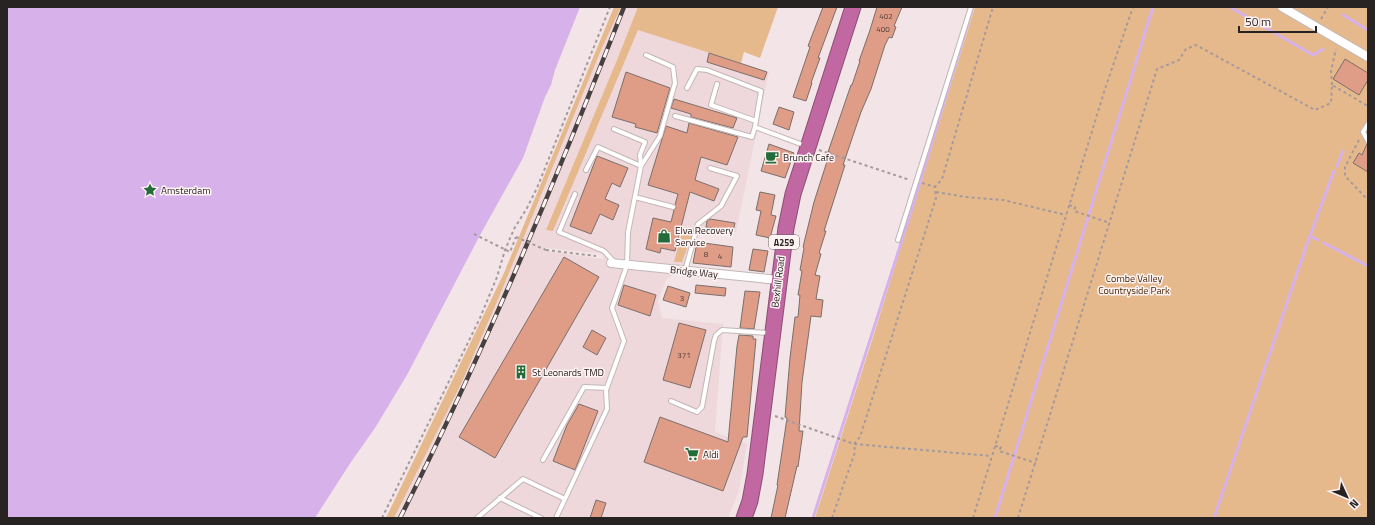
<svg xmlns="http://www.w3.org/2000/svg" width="1375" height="525" font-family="'Titillium Web',sans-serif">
	<rect width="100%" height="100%" fill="#f3e5e7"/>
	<path fill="#efd8db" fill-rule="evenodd" d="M614,7h35l-10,23 130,42 -33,160 -37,-3 -10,34 -23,17 -8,21 4,17 61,6 -8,108 32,12 -8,47 -11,27h-342l118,-245zM546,248l58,6 -1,5 -58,-8z"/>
	<path fill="#e6b98d" d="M614,7h7l-20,43 -102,247 -38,87 -67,134h-8l118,-245z
		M638,7h140l-18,51 -16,-6 -3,11 -103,-33 -85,201 -7,-1 71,-170z
		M975,7h393v511h-553l60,-187z
		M683,228l11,2 -12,32h-8z"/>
	<path fill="#d7b2ea" d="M7,7h573l-25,63 -4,15 -6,12 -22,61 -44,79 -72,138 -32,53 -24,34 -36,56h-308z"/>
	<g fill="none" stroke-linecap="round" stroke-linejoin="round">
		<path stroke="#d7b2ea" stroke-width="3" d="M1230,7l83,48 10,-6
			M1343,15l25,15
			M1337,166l6,-15
			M1310,236l8,4
			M1324,243l44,23
			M813,518l98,-306 62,-205
			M995,518l158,-511
			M1214,518l93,-274 27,-73"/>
	</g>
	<path fill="#df9c87" stroke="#7a6f6b" d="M823,7h14l-19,51h2l-9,25h1l-6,18 -13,-4 17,-50 -2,-1z
		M877,7h25l-8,19 2,1 -4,11 -3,-1 -4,8 -14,44 -10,23 -18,53h2l-21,66h2l-7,22 2,1 -6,21 5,1 -4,23 7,1 -2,17 -10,-1 -9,66 -3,49h4l-5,36 -1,-1 -12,52h-14l7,-33h-1l10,-67 -2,-1 5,-59 5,-41h3l2,-22h-2l4,-24 -2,-1 4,-22 -1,-1 11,-45 16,-50h-2l23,-67h1l8,-24h-1l11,-31z
		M709,53l58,19 -3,8 -57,-18z
		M1345,59l23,14v7l-9,15 -26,-16z
		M626,72l44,16 -13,45 -22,-6 1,-3 -24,-7z
		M674,99l63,19 -4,10 -42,-11v-3l-20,-6z
		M779,107l15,5 -5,18 -16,-6z
		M689,123l49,14 -11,28 -26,-8 -6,23 24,9 -5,12 -24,-9 -15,59 -14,-3 -1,5 -14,-4 7,-31 18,4 3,-12 2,-2 -1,-3 3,-11 -30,-9 18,-59 21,7z
		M769,144l25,9 -9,25 -24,-7z
		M1367,144h1v28l-15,-9 6,-10 3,2z
		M597,156l31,12 -8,19 -8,-4 -7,16 14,6 -6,15 -13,-6 -9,20 -21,-8z
		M760,192l15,3 -4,20 5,1 -6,22 -14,-3 5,-24 -5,-1z
		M710,219l25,4 -2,9 -27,-5 1,-6z
		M697,242l36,5 -2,20 -38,-4z
		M753,249l15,2 -4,21 -15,-2z
		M564,257l35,20 -104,181 -36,-21z
		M624,285l32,10 -6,21 -32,-11z
		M696,285l30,3 -1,8 -30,-3z
		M668,286l22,7 -4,14 -23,-7z
		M745,291l15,1 -6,37 -14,-1z
		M679,323l27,7 -16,58 -27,-8z
		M592,330l14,8 -9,17 -14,-8z
		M739,335l14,1v3h3l-9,98h-4l-20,54 -79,-29 16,-45 68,25 9,-96z
		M579,404l19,7 -23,59 -22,-9 14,-36z
		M596,500l10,3 -5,15h-11z"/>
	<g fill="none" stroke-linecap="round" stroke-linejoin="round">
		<g stroke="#c3b6b7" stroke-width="6">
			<path id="lane" d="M717,84l-6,21 45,16
				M687,88l10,-19 10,1 54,21 -6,36
				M675,116l77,21 3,-10 51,19
				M1368,124l-5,8 5,9
				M614,129l31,13 -5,13 1,11
				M641,166l19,-30 15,-53 -2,-16 -27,-12
				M575,194l-16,38 45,19 11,12
				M635,197l38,10
				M898,240l73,-233
				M685,271l13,-47 23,-18 16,-30 -27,-8
				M671,401l26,11 5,-5 12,-66 2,-6 6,-5 47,3
				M543,460l41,-73 23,1
				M500,498l41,20
				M477,518l46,-39 42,20
				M556,518l51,-109 -1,-19 18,-49 -12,-33 15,-43 1,-33 13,-66 -43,-19 -12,23"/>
		</g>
		<g stroke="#c3b6b7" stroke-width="10">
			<path id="street" d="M1282,7l86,50
				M611,263l167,17"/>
		</g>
		<g stroke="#8b4f75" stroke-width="17">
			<path id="highway" d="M744,518l6,-17 5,-27 31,-246 7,-34 60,-187"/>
		</g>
		<path stroke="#a59a9b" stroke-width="2" stroke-dasharray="3 3" stroke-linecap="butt" d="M1321,19l7,-12
			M1332,85l-1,-14 5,-22
			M1359,140l-14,27v9l23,24
			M819,150l91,30
			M922,183l13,4
			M936,192l29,5 38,3 63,15
			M1069,205l6,2 -1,4 36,12
			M474,234l36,18 6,-15
			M546,250l50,6
			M775,416l79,28 137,12
			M995,446l6,1 -2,4 37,12
			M382,518l98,-200 17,-41 8,-27 9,-21 13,-21 10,-20 73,-181
			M832,518l23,-66 -1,-8 6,-7 76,-239 -1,-11 7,-8 51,-172
			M973,518l132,-429 28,-82
			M1018,518l139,-449 22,-9 7,-11 10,-4 119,65 16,-7 1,-18 36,21"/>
		<use href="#lane" stroke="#fff" stroke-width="4"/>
		<use href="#street" stroke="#fff" stroke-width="8"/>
		<use href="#highway" stroke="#c167a1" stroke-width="15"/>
		<g stroke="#474041" stroke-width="4.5">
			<path id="rail" d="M400,518c84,-166 156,-338 224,-511"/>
		</g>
		<use href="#rail" stroke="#fff3f4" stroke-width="3" stroke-dasharray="9" stroke-linecap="butt"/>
		<path stroke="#a59a9b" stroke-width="2" stroke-dasharray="3 3" stroke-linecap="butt" d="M516,237l30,13"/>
	</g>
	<defs>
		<g id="cafe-bare" transform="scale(1.08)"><path d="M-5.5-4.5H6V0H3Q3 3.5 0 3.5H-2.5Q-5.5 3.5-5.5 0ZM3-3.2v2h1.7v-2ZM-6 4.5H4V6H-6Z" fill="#236b38" stroke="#fff3f4" stroke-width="2.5" paint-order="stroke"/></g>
		<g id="sight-bare" transform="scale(1.08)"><path d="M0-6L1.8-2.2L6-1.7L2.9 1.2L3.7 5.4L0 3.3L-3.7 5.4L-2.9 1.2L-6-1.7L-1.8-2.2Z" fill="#236b38" stroke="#fff3f4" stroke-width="2.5" paint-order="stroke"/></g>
		<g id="shop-bare" transform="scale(1.08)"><path d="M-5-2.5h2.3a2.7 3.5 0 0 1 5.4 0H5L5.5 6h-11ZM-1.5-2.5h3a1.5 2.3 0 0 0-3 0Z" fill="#236b38" stroke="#fff3f4" stroke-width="2.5" paint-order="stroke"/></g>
		<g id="building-bare" transform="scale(1.08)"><path d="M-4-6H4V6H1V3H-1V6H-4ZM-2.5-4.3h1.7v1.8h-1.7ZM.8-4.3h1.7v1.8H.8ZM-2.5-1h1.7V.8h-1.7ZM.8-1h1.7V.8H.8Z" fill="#236b38" stroke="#fff3f4" stroke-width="2.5" paint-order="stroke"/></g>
		<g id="supermarket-bare" transform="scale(1.08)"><path d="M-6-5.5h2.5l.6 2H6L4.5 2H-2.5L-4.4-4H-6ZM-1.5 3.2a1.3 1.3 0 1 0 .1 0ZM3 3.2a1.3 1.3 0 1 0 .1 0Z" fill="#236b38" stroke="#fff3f4" stroke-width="2.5" paint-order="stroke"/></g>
	</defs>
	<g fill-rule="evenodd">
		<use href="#cafe-bare" x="772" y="157"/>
		<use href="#sight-bare" x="150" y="190"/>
		<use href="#shop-bare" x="664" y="236"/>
		<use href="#building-bare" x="521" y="372"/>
		<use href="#supermarket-bare" x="692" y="454"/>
	</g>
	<g text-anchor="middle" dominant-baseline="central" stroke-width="3" stroke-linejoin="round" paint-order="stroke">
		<g font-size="8" fill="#56413c">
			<text x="886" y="16">402</text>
			<text x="883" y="29">400</text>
			<text x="706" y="254">8</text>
			<text x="720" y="256">4</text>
			<text x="682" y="298">3</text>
			<text x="684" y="355">371</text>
		</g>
		<rect fill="#fff3f4" stroke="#686162" stroke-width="1" x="769" y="235" width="30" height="14" rx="3"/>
		<g font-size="9" font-weight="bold" fill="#282323">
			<text x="784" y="242">A259</text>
		</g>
		<g font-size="10" fill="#282323" stroke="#fff3f4" text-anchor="start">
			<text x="783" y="157">Brunch Cafe</text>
			<text x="161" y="190">Amsterdam</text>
			<text x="675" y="230">Elva Recovery<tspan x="675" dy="12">Service</tspan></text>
			<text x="532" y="372">St Leonards TMD</text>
			<text x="703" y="454">Aldi</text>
		</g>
		<g font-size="10" fill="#282323" stroke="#fff3f4">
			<text transform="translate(694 272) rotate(6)">Bridge Way</text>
			<text transform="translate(778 282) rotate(-83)">Bexhill Road</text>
		</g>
		<g font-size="10" fill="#452600" stroke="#fff3f4">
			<text x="1134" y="278">Combe Valley<tspan x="1134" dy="12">Countryside Park</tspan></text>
		</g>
	</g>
	<rect width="1375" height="525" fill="none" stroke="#282323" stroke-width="16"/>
	<g transform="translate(1347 497) rotate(134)" stroke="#fff3f4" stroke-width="3" paint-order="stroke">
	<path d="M0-3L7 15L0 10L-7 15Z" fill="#282323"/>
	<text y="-6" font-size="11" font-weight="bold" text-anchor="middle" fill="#282323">N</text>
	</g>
	<path d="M1239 26v6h77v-6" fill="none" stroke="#282323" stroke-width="2"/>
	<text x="1245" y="26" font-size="12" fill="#282323" stroke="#fff3f4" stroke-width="3" paint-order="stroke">50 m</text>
</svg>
